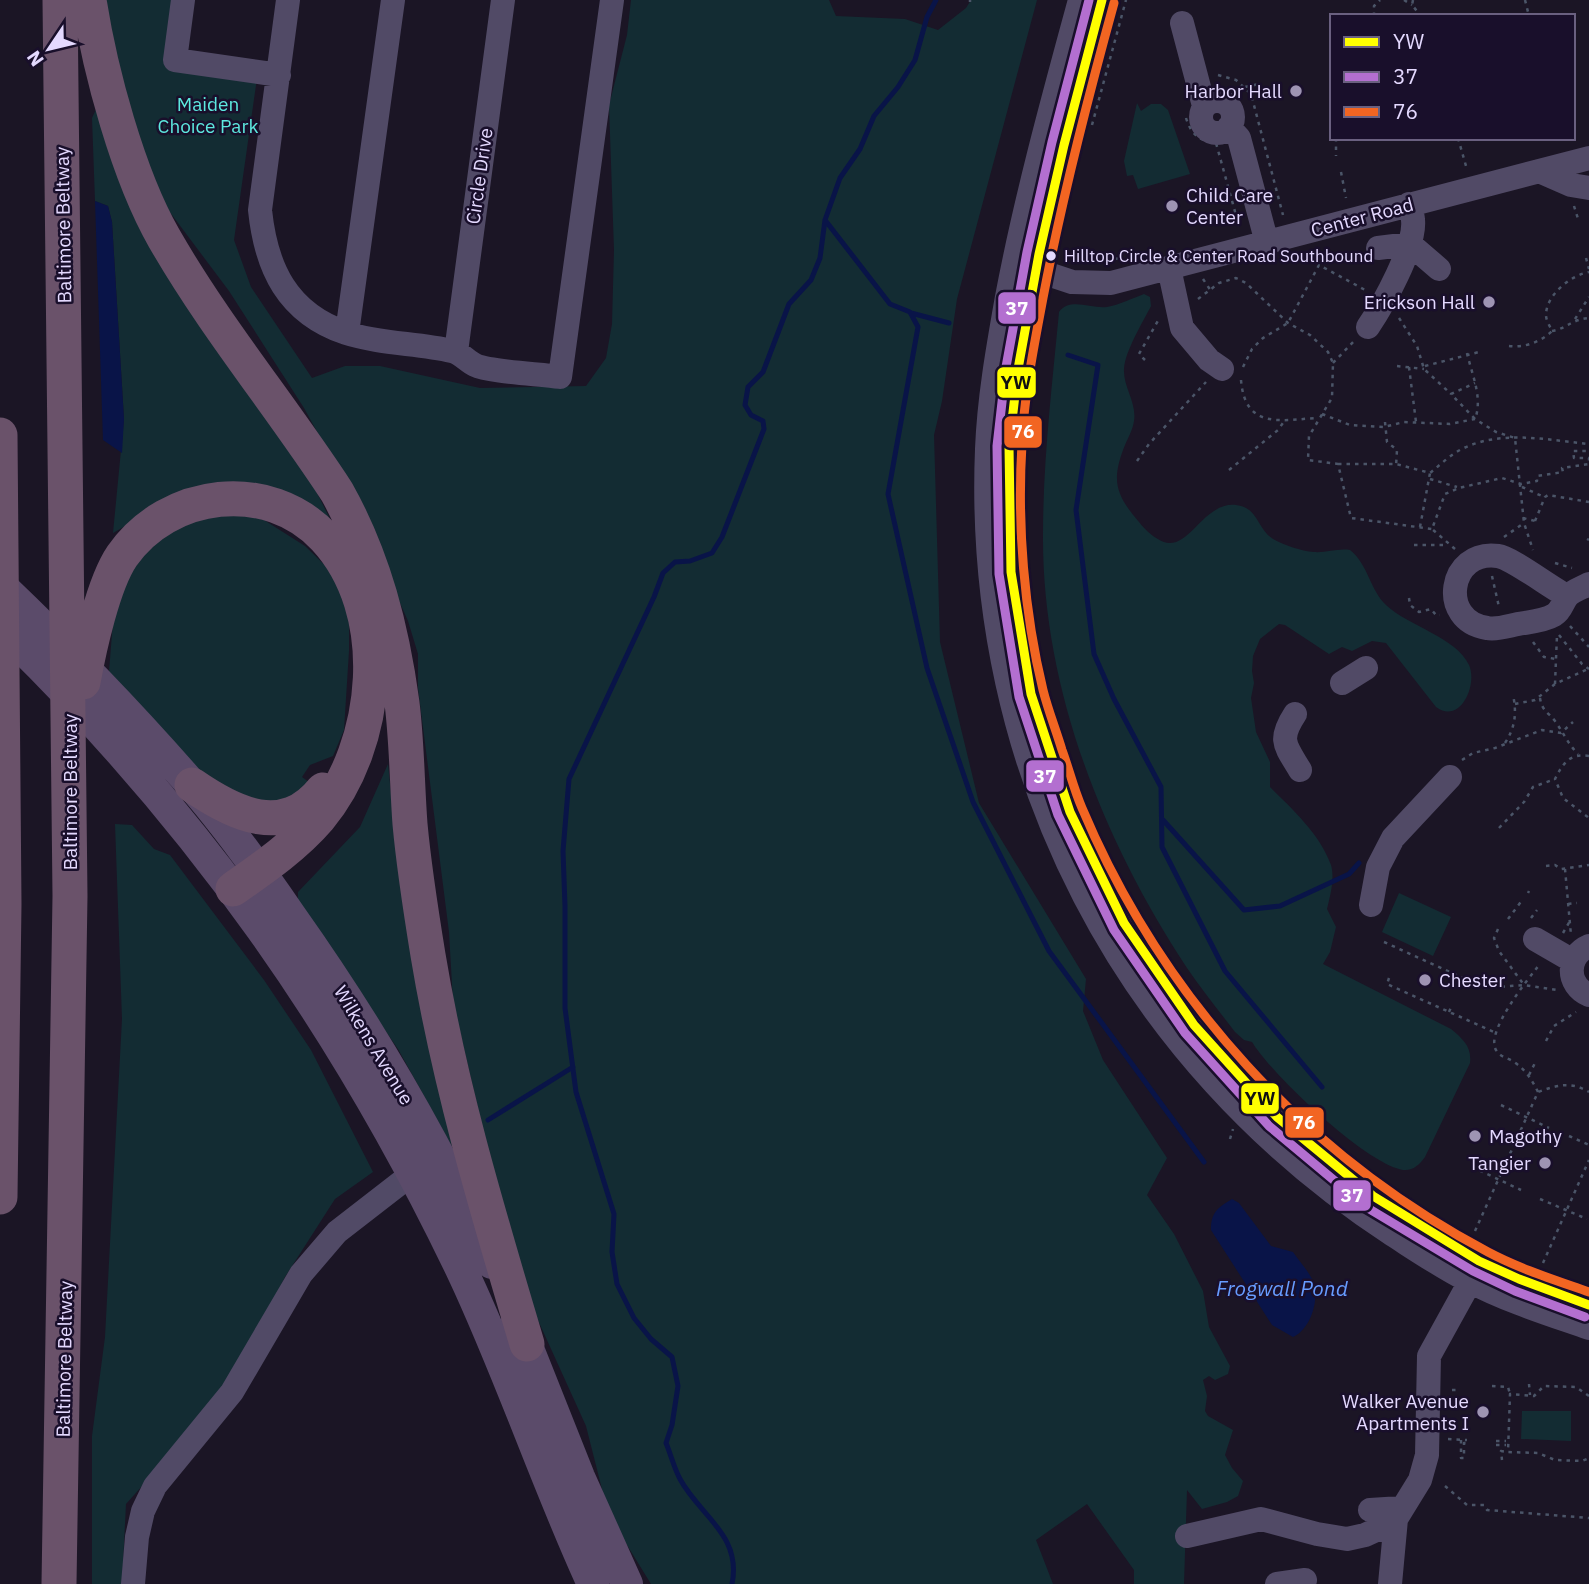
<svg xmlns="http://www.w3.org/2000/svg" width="1589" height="1584" font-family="'IBM Plex Sans',sans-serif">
	<rect width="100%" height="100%" fill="#1b1525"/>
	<path fill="#132c33" d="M106,0h70l-7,65 88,13 -23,162 17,47 61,91 33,-12h35l100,22 106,-2 20,-28 6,-34 2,-74 -5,-145 18,-70 4,-35h198l7,16 69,3 33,11 28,-22 5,-8h66l-80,299 -15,102 -8,34 6,207 39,161 107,176 -3,32 20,49 64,98 -20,37 27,39 29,57 6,36 21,39 -2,8 -13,6 -6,-4 -6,4 4,16 -2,15 3,5 25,14 -8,25 7,13 11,13 -5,15 -11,6 -25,7 -15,-19 -3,94h-50v-14l-47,-66 -51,36 17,44h-402l-32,-52 -14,-31 -19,-75 -69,-152 -64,-272 -4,-70 -31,-244v-34l-10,-33 -54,-122 -50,-91 -75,-117 -84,-112 -31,-119z
		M1137,103l4,8 10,-7h10l7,6 22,64 -52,15 -5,-14 -6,1 -3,-15z
		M98,105l217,384 48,96 -75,-89 -147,21 -28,16 11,-114 -12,-197 -4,-16 -13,-5 -3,-83z
		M1144,294l6,3 1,9c-8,16 -26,45 -27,63 -1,18 13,34 10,52 -1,8 -6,17 -9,24 -14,35 -10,49 14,77 6,8 19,20 30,21 23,1 36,-41 67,-38 22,2 21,24 37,34 11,6 28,12 41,13 12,1 24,-4 36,-2 18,14 20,40 36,55 22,21 70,32 83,60 9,20 -9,60 -33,42l-50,-64 -14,-2 -20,10 -10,-4 -13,7 -44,-29 -6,-1 -19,15 -7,17 -1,15 2,12 -3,15 5,34 14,30v25c22,22 50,47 61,78 4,14 -1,31 -4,44l9,18 -6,25 -7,12 128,65c12,10 21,18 19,34l-45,94c-6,8 -12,14 -22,13 -37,-6 -131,-95 -151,-128l-8,-2 -9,-8c-16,-21 -33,-42 -48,-64 -83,-126 -145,-279 -144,-433 0,-74 9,-149 16,-223 11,-15 32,-3 48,-5 12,-2 26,-9 37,-13z
		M235,512l29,8 41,26 31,30 13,25v50l-5,79 -11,26 -23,9 -8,12 15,11 -30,20 -68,-16 -110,-120 6,-77 33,-54 33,-20z
		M388,764l6,59 61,329 -57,-103 -100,-144v-13l62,-65z
		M115,824l17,1 22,24 16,6 94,125 47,70 62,122 -38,27 -50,78 -60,116 -99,111 -4,80h-30v-148l13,-99 17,-318z
		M1399,893l52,24 -18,39 -51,-24z
		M1522,1411h49v30l-50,-2z"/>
	<path fill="#091448" d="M95,201l13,5 4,16 12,197 -2,34 -19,-13z
		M1232,1199l7,4 32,43 22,6c6,9 14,17 19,27 9,18 -1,50 -19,58l-21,-12 -61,-95c0,-17 6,-22 21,-31z"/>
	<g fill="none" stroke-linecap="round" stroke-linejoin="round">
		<path stroke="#091448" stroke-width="5" d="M825,220l65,84 20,8 8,15 -30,167 39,174 46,134 76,149 155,211
			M911,313l38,10
			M1068,355l30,10 -22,145 18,144 20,45 47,88 1,60 63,124 97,116
			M1163,820l81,90 36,-4 69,-32 10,-11
			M488,1120l85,-53
			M732,1584c10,-49 -32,-68 -52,-105 -6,-11 -9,-24 -14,-36l6,-18 6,-39 -6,-29 -21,-18 -17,-21 -17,-34 -5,-32 2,-38 -38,-122 -11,-84v-102l-2,-55 6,-72 85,-182 9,-24 12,-11 15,-1 22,-8 10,-16 42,-108 -1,-8 -12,-6 -6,-10 3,-18 15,-15 26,-68 22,-24 9,-22 5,-38 15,-42 20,-29 14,-33 24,-29 17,-27 12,-43 9,-17"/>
		<path stroke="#4b5568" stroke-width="2.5" stroke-dasharray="3.5 5" stroke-linecap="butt" d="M970,0v2
			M1404,0l8,5
			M1413,0l-1,5 9,11
			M1525,0l4,16
			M1374,16v-10l6,-6
			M1218,75l18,5 15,14 32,121
			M1245,87l14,-3
			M1186,118c5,16 13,23 30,25l23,83
			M1092,125l34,-125
			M1336,138v18
			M1458,138l8,28
			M1341,172l5,26
			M1574,206l5,16
			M1586,258l3,11
			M1115,259l8,-2
			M1203,279l8,12
			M1198,299l21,-16 17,-5 10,5 42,40 22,12 18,17 5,11 -1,35 -23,38 -1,24 30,4 13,54 81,11
			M1399,318l18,28 7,23 27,25
			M1575,319l14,-22
			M1552,331c16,-3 18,-11 37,-13
			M1509,346c15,2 32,-4 43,-15 -2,-5 -6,-10 -6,-16 0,-20 25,-40 43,-43
			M1467,353c5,22 16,45 8,66l-24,-25 24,-11
			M1145,360l-6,-6 20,-35
			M1333,363l22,-23
			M1397,366l27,3
			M1425,366l54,-14
			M1243,367l9,-18 11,-11 25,-15 31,-58 48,26
			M1409,367l7,55
			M1241,380c4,50 40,40 76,38
			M1322,414l28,11 34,2 20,-5 46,2 25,-5 21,13 19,6 9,85 9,27
			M1385,422l2,20 10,8 -1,16
			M1137,461l12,-17 57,-62
			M1338,464h58l34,9c10,-8 19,-17 30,-23 39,-21 88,-10 129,-6
			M1229,470l49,-40 7,-10
			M1430,479l27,8
			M1522,487l22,10
			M1523,518l16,4
			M1535,521l10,-24 3,-2 41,7
			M1420,527l10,-54
			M1504,537l20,-14
			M1587,539l2,1
			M1414,545h34
			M1455,549l-23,-20 13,-35 14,-6 43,-10 19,6 16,-3v-5l26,-4 -1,-4 27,-4v-6h-15l-1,-7h16
			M1555,563l17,5
			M1492,576l7,31
			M1409,598l1,7 9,7 12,-3 5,6h4
			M1570,626l19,21
			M1559,635l23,29 7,5
			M1533,642l11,15 12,2
			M1555,684l2,-49
			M1540,698c2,13 8,14 15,23 8,11 13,23 23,33
			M1515,704l20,-4 20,-16 33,-15
			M1505,743c10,-15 12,-30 8,-48
			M1589,756c-19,-3 -26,7 -34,23l8,19 26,20
			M1462,760l11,-7 22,-5 47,-18 19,3 12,-11
			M1499,828l25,-26 9,-15 22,-8
			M1546,866l9,-1 6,4 28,-4
			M1565,869l6,66
			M1528,893l1,-2
			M1568,904l9,-1
			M1531,918l6,-8
			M1508,919l15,-20
			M1498,929l-4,9 5,13 25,34
			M1563,933l7,-12
			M1384,942l101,46 39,-3 33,5
			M1389,978l-2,6 109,49
			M1449,1012l3,-7
			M1546,1041l8,-15 22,-14
			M1529,1075l6,-12
			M1538,1092c-6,-12 -12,-22 -24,-30 -6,-4 -14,-5 -18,-12 -11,-18 32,-71 44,-86
			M1501,1105l48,23
			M1569,1136l20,9
			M1230,1139l3,-10
			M1472,1167l49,23
			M1540,1199l47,20
			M1475,1231l63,-139c19,-7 33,-11 51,0
			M1543,1263l46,-103
			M1529,1384l1,11
			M1492,1386l16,1 2,7
			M1452,1390h8
			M1589,1396l-13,-9 -32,-1 -10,10 -24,-2 -2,58 30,1 17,7 27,1 7,-3
			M1448,1439l19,1
			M1461,1440v18h3v-15h3
			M1496,1441h10
			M1496,1445h10
			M1502,1460l-1,-9 7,1
			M1445,1486l22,19h17l3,5 102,8"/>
		<path stroke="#514a66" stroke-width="24" d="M183,0l-8,60 104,15
			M288,0l-28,210c6,58 27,103 86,123 34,11 72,10 106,18 9,2 15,10 23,14 14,7 66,9 85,12l52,-377
			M1080,0c-27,99 -54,197 -73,297 -9,51 -18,101 -20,152 -13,321 138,611 406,786 25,16 50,33 76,46 38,20 80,33 120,47
			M1102,0c-27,97 -52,193 -70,291 -10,52 -20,104 -23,156 -22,335 173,662 470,814 35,18 73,31 110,44
			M1182,23l22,83
			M1201 117a16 16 0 1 1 32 0a16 16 0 1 1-32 0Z
			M1229,127l10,11 28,105
			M1539,171l32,14 18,3
			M1378,248l32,-4 29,25
			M1021,265l51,17 39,1 478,-125
			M1169,268l13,60 27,32 13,9
			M1368,327c15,-22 48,-81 45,-107 0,-5 -3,-11 -4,-16
			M347,333l46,-333
			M456,352l47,-352
			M1567,596c-16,-8 -55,-38 -69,-40 -50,-7 -60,65 -11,72 10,2 21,-2 31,-4 11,-2 26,-3 36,-9 7,-4 8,-11 12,-17 5,-7 16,-10 23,-14
			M1342,683l24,-15
			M1295,714c-17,26 -10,31 5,56
			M1371,905l7,-38 15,-29 57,-61
			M1535,939l38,22
			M1589,946c-23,10 -23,39 0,49
			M1370,1510l31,-2
			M1187,1536l74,-17 56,15 30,5 18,-4 11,-5h18
			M133,1584l4,-47 6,-26 12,-25 77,-94 69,-118 36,-42 89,-69
			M1277,1584l28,-4
			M1390,1584l6,-65 24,-39 7,-25 2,-99 48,-87"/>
		<path stroke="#5b4b6a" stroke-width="32" d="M0,585c66,63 131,130 191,199 36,41 68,86 99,131 78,110 146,226 202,348
			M0,626c197,190 345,400 463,647 48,102 83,209 130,311
			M517,1321l62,156 48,107"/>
		<path stroke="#6a526a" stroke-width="35" d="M89,0c11,71 39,175 75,238 51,89 117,168 173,254 37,66 55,137 65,211 5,40 5,81 8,121 4,44 11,88 18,131 22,133 61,261 99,389
			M0,435l4,469 -4,293
			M83,682c6,-33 20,-98 39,-126 46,-66 146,-79 203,-18 68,73 55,207 -6,280 -24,28 -56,50 -86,71
			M192,785c42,29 92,54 131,5
			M59,1584l11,-688 -10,-896"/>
		<g stroke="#190f2b" stroke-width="14">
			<path id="bus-1" d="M1102,0l-38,145 -25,109 -21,115 -9,78 2,125 20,122 39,118 54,111 70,102 83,92 96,79 106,65 40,18 70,26"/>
		</g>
		<g stroke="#190f2b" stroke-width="14">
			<path id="bus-2" d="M1089,0l-37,142 -25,110 -21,115 -9,79 2,128 20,123 39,118 56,115 71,103 84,93 97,81 107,64 42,20 70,26"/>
		</g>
		<g stroke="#190f2b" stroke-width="14">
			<path id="bus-3" d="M1114,3c-27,98 -52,195 -71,295 -9,48 -19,97 -21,146 -5,80 2,168 21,246 5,20 13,40 19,60 7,19 12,40 20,58 80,190 224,348 406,444 32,17 67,28 101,40"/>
		</g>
		<use href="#bus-1" stroke="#ff0" stroke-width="9"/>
		<use href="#bus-2" stroke="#b36fd0" stroke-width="9"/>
		<use href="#bus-3" stroke="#f26522" stroke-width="9"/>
	</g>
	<g fill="#9e94b3" stroke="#190f2b" stroke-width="2.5">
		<circle cx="1296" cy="91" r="7"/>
		<circle cx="1172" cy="206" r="7"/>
		<circle cx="1489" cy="302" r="7"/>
		<circle cx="1425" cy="980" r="7"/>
		<circle cx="1475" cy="1136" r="7"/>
		<circle cx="1545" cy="1163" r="7"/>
		<circle cx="1483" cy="1412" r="7"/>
	</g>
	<circle fill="#e4d9ff" stroke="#190f2b" stroke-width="2.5" cx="1051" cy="256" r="6"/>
	<g text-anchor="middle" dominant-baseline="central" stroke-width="5" stroke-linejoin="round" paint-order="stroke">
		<g font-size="17" fill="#e4d9ff" stroke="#190f2b" text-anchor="start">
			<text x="1064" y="256">Hilltop Circle &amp; Center Road Southbound</text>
		</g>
		<g font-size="19" fill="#e4d9ff" stroke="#190f2b" text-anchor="end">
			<text x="1282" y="91">Harbor Hall</text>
			<text x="1186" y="195" text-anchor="start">Child Care<tspan x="1186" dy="22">Center</tspan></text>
			<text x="1475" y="302">Erickson Hall</text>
			<text x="1439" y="980" text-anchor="start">Chester</text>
			<text x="1489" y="1136" text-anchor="start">Magothy</text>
			<text x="1531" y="1163">Tangier</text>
			<text x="1469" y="1401">Walker Avenue<tspan x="1469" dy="22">Apartments I</tspan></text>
		</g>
		<g font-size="19" fill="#5de8df" stroke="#190f2b">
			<text x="208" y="104">Maiden<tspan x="208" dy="22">Choice Park</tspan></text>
		</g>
		<g font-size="19" fill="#e4d9ff" stroke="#190f2b">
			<text transform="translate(479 176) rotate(-82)">Circle Drive</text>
			<text transform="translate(1362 217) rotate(-15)">Center Road</text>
			<text transform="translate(63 225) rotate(-91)">Baltimore Beltway</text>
			<text transform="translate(70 792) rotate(-90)">Baltimore Beltway</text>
			<text transform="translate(374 1045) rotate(59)">Wilkens Avenue</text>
			<text transform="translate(64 1359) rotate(-89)">Baltimore Beltway</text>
		</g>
		<g font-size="21" font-style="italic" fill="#679cff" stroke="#190f2b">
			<text x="1282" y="1288">Frogwall Pond</text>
		</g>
	</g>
	<g stroke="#190f2b" stroke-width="2.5">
		<rect x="997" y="291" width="40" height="34" rx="7" fill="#b36fd0"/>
		<rect x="996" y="366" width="41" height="33" rx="7" fill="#ff0"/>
		<rect x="1003" y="415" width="40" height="34" rx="7" fill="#f26522"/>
		<rect x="1025" y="759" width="40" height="34" rx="7" fill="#b36fd0"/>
		<rect x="1240" y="1082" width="40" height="33" rx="7" fill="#ff0"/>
		<rect x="1284" y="1106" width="41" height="33" rx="7" fill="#f26522"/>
		<rect x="1332" y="1179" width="40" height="33" rx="7" fill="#b36fd0"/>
	</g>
	<g font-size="19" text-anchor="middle" font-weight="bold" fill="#fff">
		<text x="1017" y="315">37</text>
		<text x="1023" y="438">76</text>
		<text x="1045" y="783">37</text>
		<text x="1304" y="1129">76</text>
		<text x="1352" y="1202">37</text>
	</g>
	<g font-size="19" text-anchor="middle" font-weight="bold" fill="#111">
		<text x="1016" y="389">YW</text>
		<text x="1260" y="1105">YW</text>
	</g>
	<rect x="1330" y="14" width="245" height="126" fill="#190f2b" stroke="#6a6080" stroke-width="2"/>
	<rect x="1344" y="37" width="35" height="10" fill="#ffff00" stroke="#6a6080" stroke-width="2"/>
	<text x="1393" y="49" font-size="21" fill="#e4d9ff">YW</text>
	<rect x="1344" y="72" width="35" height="10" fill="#b36fd0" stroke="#6a6080" stroke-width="2"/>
	<text x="1393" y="84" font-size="21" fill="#e4d9ff">37</text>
	<rect x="1344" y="107" width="35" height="10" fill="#f26522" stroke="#6a6080" stroke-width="2"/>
	<text x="1393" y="119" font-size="21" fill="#e4d9ff">76</text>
	<g transform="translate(49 49) rotate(235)" stroke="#190f2b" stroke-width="5" paint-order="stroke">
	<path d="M0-5L12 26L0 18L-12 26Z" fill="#e4d9ff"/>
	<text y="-10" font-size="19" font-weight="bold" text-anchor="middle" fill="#e4d9ff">N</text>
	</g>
</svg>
